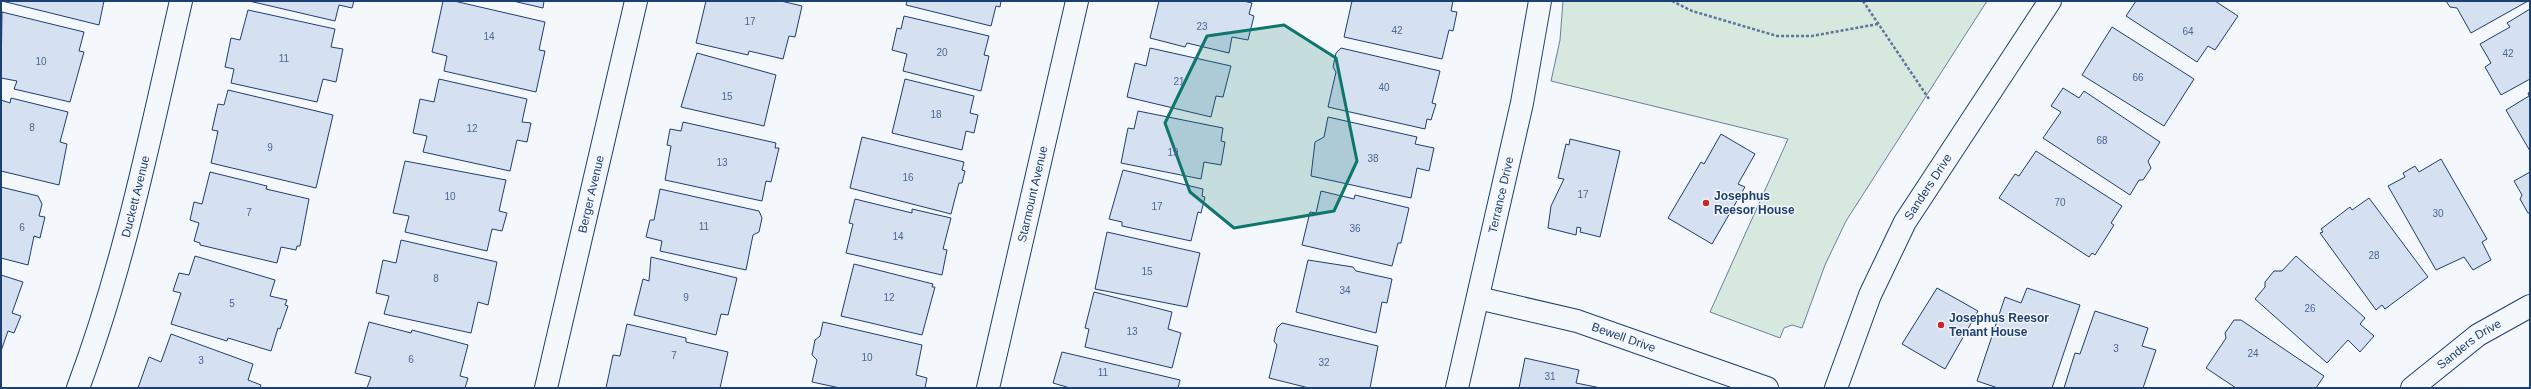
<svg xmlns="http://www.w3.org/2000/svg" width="2531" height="389" font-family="Helvetica,sans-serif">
	<rect width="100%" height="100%" fill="#f4f7fb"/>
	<path fill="#d7e8df" stroke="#687fa3" d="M1563,1h424l-141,220 -21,44 -23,63 -10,-3 -8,3 -4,10 -70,-26 78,-173 -237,-58 9,-41z"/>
	<path fill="#d5e0f0" stroke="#1d3f73" d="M2,1h102l-5,24z
		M249,1h105l-2,7 -13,-3 -4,16z
		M443,1h11l91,21 -6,28 6,1 -9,41 -92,-21 3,-15 -15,-4z
		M513,1h31l-1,7z
		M706,1h75l21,5 -7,31 -6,-1 -6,23 -34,-8 -1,4 -52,-12z
		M907,1h94l-1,6 -4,-1 -5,20 -85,-21z
		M1159,1h84l9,2 -3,11 5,2 -6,24 -16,-3 -3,16 -42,-10 -2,4 -35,-9z
		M1352,1h101l-2,10 6,1 -4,19 -4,-1 -7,29 -98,-22z
		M2136,1h79l23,15 -23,34 -7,-4 -11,16 -71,-46z
		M2446,1h82l-57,32 -14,-25 -7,-1z
		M2530,9v70l-29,16 -16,-28 6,-4 -11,-19 30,-17 -3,-4z
		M248,10l87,19 -4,18 12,2 -7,33 -13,-3 -6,23 -86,-19 3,-14 -9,-2 6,-29 9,2z
		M2,12l82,20 -5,19 5,1 -14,50 -56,-13 3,-8 -16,-3z
		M904,16l85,20 -5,19 5,1 -8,35 -78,-20 4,-17 -15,-4 5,-22 4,1z
		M2112,27l82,52 -30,47 -82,-51z
		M1150,48l81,18 -8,31 -7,-1 -5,21 -84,-20 8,-34 11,3z
		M1341,48l99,23 -8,32 4,1 -5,16 -4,-1 -2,10 -97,-22 8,-35 -3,-5 3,-14z
		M697,53l79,22 -12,51 -83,-19z
		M439,79l88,20 -5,23 9,1 -4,19 -10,-2 -7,31 -87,-19 4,-16 -14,-3 7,-34 14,3z
		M905,79l69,17 -4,17 8,2 -4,18 -8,-2 -4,19 -70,-17z
		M2063,88l16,10 5,-7 76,51 -12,19 3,7 -8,12h-4l-9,15 -87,-57 18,-26 -10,-6z
		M228,90l105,25 -17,73 -105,-25 7,-32 -6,-1 6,-26 6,1z
		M2530,92v59l-24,-41 23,-14 -1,-3z
		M11,98l57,14 -8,30 7,2 -8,41 -58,-14v-71l9,3z
		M1138,111l85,17 -2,13 4,1 -4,23 -17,-3 -3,17 -80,-16 7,-35 6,1z
		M1328,117l89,20 -2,7 19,4 -5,23 -12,-3 -6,30 -100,-22 4,-34 9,-5z
		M683,122l93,21 -1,5h4l-8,34 -5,-1 -4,20 -97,-21 6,-34 -4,-1 3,-16 11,2z
		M1721,134l34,20 -17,30 7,3 -33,57 -44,-26 33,-56 3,2z
		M862,137l102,25 -2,8 3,1 -3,12h-3l-8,31 -101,-26z
		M1570,139l50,12 -20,86 -20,-5 1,-4 -4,-1 -1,8 -28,-7 3,-22 13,-27 -6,-1 8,-34 3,1z
		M2036,151l86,55 -11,17 3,2 -19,30 -3,-2 -3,4 -90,-59 16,-24 4,2z
		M2441,159l46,80 -5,3 9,18 -18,10 -9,-13 -28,13 -48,-84 17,-9 -2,-4 12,-7 4,6z
		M405,161l101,19 -7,31 8,2 -5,18 -10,-2 -5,22 -82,-19 4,-16 -16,-3z
		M1123,170l80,19 -1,7 3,1 -4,16 -3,-1 -7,29 -69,-15v-4l-13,-3z
		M210,172l57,14 -1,3 43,10 -9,47h-3l-1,4 -15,-3 -4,16 -77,-18v-2l-6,-2 5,-18 -9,-3 4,-18 8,2z
		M2530,172v41h-2l-8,-14 2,-4 -8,-14z
		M1,187l37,9 4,8 -3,12 6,1 -5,21 -6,-2 -6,29 -27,-7z
		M660,189l99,22 3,7 -3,14 -6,3 -7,35 -86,-19 2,-10 -16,-4 4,-17h4z
		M1321,191l33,8 1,-4 54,13 -8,35h-3l-6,23 -90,-21 8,-33 6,1z
		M2369,198l59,79 -43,32 -3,-4 -6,5 -56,-77 3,-1 -2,-3 29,-22 2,3z
		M855,199l57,14v-4l39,9 -8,31 4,1 -5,25 -96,-22 7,-29 -4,-1z
		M1107,232l93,21 -13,54 -92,-18z
		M401,240l96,22 -9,43 -10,-3 -7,31 -87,-19 5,-18 -13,-3 7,-33 13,3z
		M195,256l80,24 -5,16 17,4 -2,5 3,1 -8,23 -2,-1 -7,23 -43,-13 -1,3 -56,-17 10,-31 -8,-2 6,-18 10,2z
		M2296,256l69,62 -5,6 14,12 -14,16 -12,-12 -21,23 -72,-64 10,-12v-5l9,-11h8z
		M651,257l86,21 -9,37 -7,-1 -5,21 -82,-20 9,-36 6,2z
		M1308,260l45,7 3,4 36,8 -5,24 -5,-1 -6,31 -80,-21z
		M854,264l79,20 -1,3h3l-13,48 -81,-19z
		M1,275l22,7 -11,31 9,3 -7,17 -6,-2 -7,20z
		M1937,288l41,23 -33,58 -43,-25z
		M2027,288l53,17 -28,83h-54l-21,-7 28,-84 16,6z
		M1094,292l78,20 -4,17 13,4 -9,35 -87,-21 4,-18 -4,-1z
		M2095,311l53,17 -6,18 14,4 -13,38h-79l11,-35 5,1z
		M2234,320h7l83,56 -8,12h-80l-30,-20 20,-30 -1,-5z
		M369,322l42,11 1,-3 56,15 -8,31 8,2 -3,10h-98l4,-11 -16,-4z
		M823,322l99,23 -6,30 11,3 -2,10h-85l-28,-6 5,-22 -5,-5 3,-15 5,-4z
		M1282,323l96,23 -8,42h-61l-40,-10 8,-33 -3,-4 3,-13z
		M627,324l59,14v4l42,10 -8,36h-114l7,-33 7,1z
		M171,334l82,30 -5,16 13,5 -1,3h-122l11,-31 12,5z
		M1062,352l118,28 -2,8h-108l-17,-5z
		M1525,358l54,12 -3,13 25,5h-82z"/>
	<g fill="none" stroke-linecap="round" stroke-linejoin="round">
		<g stroke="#1d3f73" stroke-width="24">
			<g id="minor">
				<path id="s1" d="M1478,298l99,23 190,67"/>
				<path id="s2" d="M78,388c47,-125 73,-257 103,-387"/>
				<path id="s3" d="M546,388l90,-387"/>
				<path id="s4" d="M988,388l89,-387"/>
				<path id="s5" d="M1457,388l65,-285 18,-102"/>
				<path id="s6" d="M1836,388l34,-93 35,-73 145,-221"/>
				<path id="s7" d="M2412,388l66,-53 52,-29"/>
			</g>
		</g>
		<path stroke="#5e769c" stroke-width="2.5" stroke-dasharray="3 2" stroke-linecap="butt" d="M1672,1l20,10 85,25h35l66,-12
			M1863,1l66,98"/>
		<use href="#minor" stroke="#f4f7fb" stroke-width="22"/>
	</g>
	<path fill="#0f766e" fill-opacity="0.2" stroke="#0f766e" stroke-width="3" stroke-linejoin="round" d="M1284,25l52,33 21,103 -23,50 -100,17 -44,-36 -25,-69 42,-87z"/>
	<g fill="#c62828" stroke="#f4f7fb" stroke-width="1.5">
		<circle cx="1706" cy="203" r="4"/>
		<circle cx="1941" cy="325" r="4"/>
	</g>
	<g text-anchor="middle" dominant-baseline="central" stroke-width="3" stroke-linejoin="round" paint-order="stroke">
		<g font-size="10" fill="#4b6792">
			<text x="750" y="21">17</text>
			<text x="1202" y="26">23</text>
			<text x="1397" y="30">42</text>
			<text x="2188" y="31">64</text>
			<text x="489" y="36">14</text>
			<text x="942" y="52">20</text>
			<text x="2508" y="53">42</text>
			<text x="284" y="58">11</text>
			<text x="41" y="61">10</text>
			<text x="2138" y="77">66</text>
			<text x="1179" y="81">21</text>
			<text x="1384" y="87">40</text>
			<text x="727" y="96">15</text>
			<text x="936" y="114">18</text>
			<text x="32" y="127">8</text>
			<text x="472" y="128">12</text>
			<text x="2102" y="140">68</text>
			<text x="270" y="147">9</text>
			<text x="1173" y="152">19</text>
			<text x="1373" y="158">38</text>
			<text x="722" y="162">13</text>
			<text x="908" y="177">16</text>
			<text x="1583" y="194">17</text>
			<text x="450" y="196">10</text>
			<text x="2060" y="202">70</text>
			<text x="1157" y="206">17</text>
			<text x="249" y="212">7</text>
			<text x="2438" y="213">30</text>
			<text x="704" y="226">11</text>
			<text x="22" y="227">6</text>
			<text x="1355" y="228">36</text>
			<text x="898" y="236">14</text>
			<text x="2374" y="255">28</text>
			<text x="1147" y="271">15</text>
			<text x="436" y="278">8</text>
			<text x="1345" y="290">34</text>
			<text x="686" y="297">9</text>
			<text x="889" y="297">12</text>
			<text x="232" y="303">5</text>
			<text x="2310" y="308">26</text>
			<text x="1132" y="331">13</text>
			<text x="2116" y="348">3</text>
			<text x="2253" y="353">24</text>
			<text x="674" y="355">7</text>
			<text x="867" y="357">10</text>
			<text x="411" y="359">6</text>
			<text x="201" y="360">3</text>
			<text x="1324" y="362">32</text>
			<text x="1103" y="372">11</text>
			<text x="1550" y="376">31</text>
		</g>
		<g font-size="12" fill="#1d3f73" stroke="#f4f7fb">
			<text stroke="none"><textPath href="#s6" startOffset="222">Sanders Drive</textPath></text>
			<text stroke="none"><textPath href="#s3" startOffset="199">Berger Avenue</textPath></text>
			<text stroke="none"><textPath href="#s4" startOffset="199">Starmount Avenue</textPath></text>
			<text stroke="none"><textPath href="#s5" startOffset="198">Terrance Drive</textPath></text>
			<text stroke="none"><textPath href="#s2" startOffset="200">Duckett Avenue</textPath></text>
			<text stroke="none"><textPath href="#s1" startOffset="151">Bewell Drive</textPath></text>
			<text stroke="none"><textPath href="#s7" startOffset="72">Sanders Drive</textPath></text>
		</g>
		<g font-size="12" font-weight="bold" fill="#1d3f73" stroke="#f4f7fb" text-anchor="start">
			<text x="1714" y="196">Josephus<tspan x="1714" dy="14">Reesor House</tspan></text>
			<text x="1949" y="318">Josephus Reesor<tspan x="1949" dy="14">Tenant House</tspan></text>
		</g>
	</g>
	<rect width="2531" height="389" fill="none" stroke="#1d3f73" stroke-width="4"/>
</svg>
